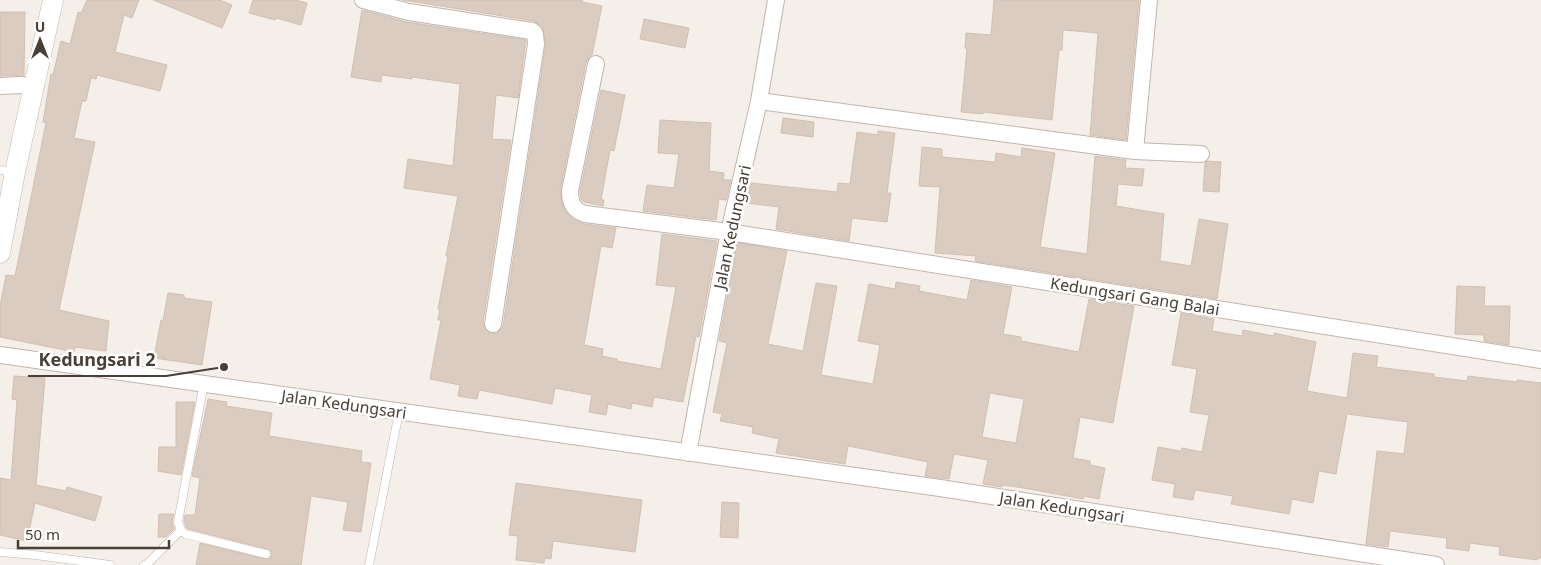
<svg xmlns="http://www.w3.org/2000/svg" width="1541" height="565" font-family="'Noto Sans',sans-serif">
	<rect width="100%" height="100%" fill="#f5efe9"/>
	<path fill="#daccc1" stroke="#d2c0b1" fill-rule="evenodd" d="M87,0h52l-7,18 -8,-3 -9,37 52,13 -7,26 -63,-16 -1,4 -5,-1 -5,23h-4l-8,37 21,4 -36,168 50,11 -3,30 -31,-4 -1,5 -74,-15v-31l6,-31 9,1 31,-153 -3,-1 8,-48 2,1 8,-34 9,3 8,-32 3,1z
		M153,0h67l12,5 -10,23z
		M253,0h43l11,3 -6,22 -25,-7 -1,2 -26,-7z
		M403,0h180l-1,2 20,4 -10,49 -6,7 -26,129 3,16 10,12 11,5 32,4 -4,20 -11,-2 -17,99 19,4 -1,7 15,3v2l44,8 15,-82 -20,-2 6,-51 55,7 -18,96 -3,-1 -13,66 -29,-5 -2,10 -20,-4 -1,6 -23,-5 -2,11 -17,-3 3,-17 -37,-7 -3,16 -73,-14 -2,9 -19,-3 2,-11 -30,-6 11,-59h-3l2,-11h-2l10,-53h-2l12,-60 -54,-8 4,-29 45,7 7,-82 -48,-7v2l-30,-4 -1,7 -30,-5 11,-67 45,12 119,18 -8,58 -22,-3 -4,44 19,1 -28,182 1,6 7,6 6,-1 6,-7 43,-283 -4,-16 -8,-6z
		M994,0h145l-13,140 -36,-5 8,-102 -35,-3 -1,20h-3l-7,70 -69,-8v2l-22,-2 6,-63 -2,-1 1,-15 25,2z
		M0,12h25l-1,63 -24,1z
		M644,19l45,9 -4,20 -45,-9z
		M601,90l24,5 -11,56 -4,-1 -9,50h3l-1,6 -19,-4 -3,-3 -1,-7z
		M783,118l31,4 -1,15 -32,-4z
		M660,120l51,3 -2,48 15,2 -1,7h8l-5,20 -7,-1 -3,21 -73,-9 4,-26 27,3 5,-34 -21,-1z
		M878,131l17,2 -8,60h4l-4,29 -35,-4 -3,23 -73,-12 3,-22 -33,-4 5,-20 86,9 1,-9 12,1 7,-52 21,3z
		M922,147l20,2v8l53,5 1,-9 25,4 1,-9 33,5 -15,94 47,7 8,-98 31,4 -1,8 19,1 -2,17 -24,-2 -2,22 48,8 -4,47 31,5 8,-47 29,5 -11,75 -242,-38 1,-5 -41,-3 5,-66 -21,-1z
		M1207,161l14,1 -2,30 -16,-1 2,-28z
		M737,243l50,8 -19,93 35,7 13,-68 21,3 -16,89 52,9 7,-39 -22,-4 11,-57 26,5 1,-7 24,4 -1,5 48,9 4,-20 41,7 -9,47 18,3v4l58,11 10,-53 45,7 -21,117 -33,-6 -7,41 17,3v4l15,3 -6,31 -15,-3 -1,3 -59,-11 -22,-3v2l-19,-3 5,-24 -34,-6 -5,25 -24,-3 3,-14 -80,-16 -3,18 -69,-11 3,-14 -27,-6 1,-6 -33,-6 2,-7 -9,-2 14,-69 -8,-2zM990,393l34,6 -8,44 -34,-6z
		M1457,286l28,1 -1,19h26l-1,39 -25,-4v-6l-29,-1z
		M168,293l16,2v3l28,4 -10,63 -48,-7 7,-38 2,1z
		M1181,313l33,6 -2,12 30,5 1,-6 31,6v-3l42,9 -9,49 40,7 6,-45 25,3 -2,11 58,7v3l33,4 1,-5 49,6v-2l24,3v175h-3l-1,2 -38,-5 1,-8 -30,-4 -1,8 -23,-3 1,-10 -57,-7 -2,16 -22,-3 11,-93 27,3 4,-32 -61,-8 -11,60 -17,-3 -6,32 -21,-4 -3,15 -58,-10 2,-8 -38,-6 -2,10 -20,-3 2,-13 -23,-4 6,-33 23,4 1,-3 20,4 7,-37 -19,-3 7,-43 -25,-4z
		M14,376l31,2 -9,107 30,6 1,-4 35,10 -7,24 -60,-18 -8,38 -27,-6v-57l11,2 6,-80 -5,-1z
		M208,399l19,3 -1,4 46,7 -3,23 93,15 -1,11 10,1 -10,69 -18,-2 5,-28 -37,-6 -10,69h-105l4,-22 65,16 5,-1 2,-3 -2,-5 -3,-1 -79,-20 -2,-2 -2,-6 1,-6h10l5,-37 -8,-2z
		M176,402h19l-14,73 -23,-4 1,-24h17z
		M516,483l126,17 -7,52 -82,-11 -2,18 -6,-1 -1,5 -28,-3 2,-24 -9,-1z
		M722,502l17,1 -1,35 -18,-1z
		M159,514h15l-2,7 2,8 -8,8h-8z"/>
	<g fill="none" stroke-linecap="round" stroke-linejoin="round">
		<g stroke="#c0b5ab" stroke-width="9">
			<path id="service" d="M0,170l13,2
				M204,383l-26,139 3,8 4,4 81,20
				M0,552l35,3 75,10
				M144,565l3,-1 34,-34
				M369,565l30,-153"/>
		</g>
		<g stroke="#c0b5ab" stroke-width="18">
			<path id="minor" d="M363,0l46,12 123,19 3,3 1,10 -43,280
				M596,64l-26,127c0,13 4,19 15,23l144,18 812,128
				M0,86l21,-1 14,2
				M759,101l376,50 66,3
				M1135,151l14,-151
				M0,355l940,133 496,77
				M688,453l41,-221 30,-131 17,-101"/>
		</g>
		<g stroke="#c0b5ab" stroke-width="21">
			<path id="tertiary" d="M0,253l15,-81 38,-172"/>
		</g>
		<use href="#service" stroke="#fff" stroke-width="8"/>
		<use href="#minor" stroke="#fff" stroke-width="16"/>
		<use href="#tertiary" stroke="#fff" stroke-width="20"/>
	</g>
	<g text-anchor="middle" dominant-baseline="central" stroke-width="5" stroke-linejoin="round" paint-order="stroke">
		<g font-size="16" fill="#483f37" stroke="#fff">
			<text transform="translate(732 227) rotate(-78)">Jalan Kedungsari</text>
			<text transform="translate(1135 296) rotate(9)">Kedungsari Gang Balai</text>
			<text transform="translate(344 404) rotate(8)">Jalan Kedungsari</text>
			<text transform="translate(1062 507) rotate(9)">Jalan Kedungsari</text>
		</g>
	</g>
	<path fill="none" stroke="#483f37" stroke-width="2" d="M224 367L166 376H28"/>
	<circle fill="#483f37" stroke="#fff" stroke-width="2" cx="224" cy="367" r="5"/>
	<g font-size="18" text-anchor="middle" font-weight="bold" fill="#483f37" stroke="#fff" stroke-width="5" stroke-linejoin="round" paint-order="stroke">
		<text x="97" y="366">Kedungsari 2</text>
	</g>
	<g transform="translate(40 40)" stroke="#ffffff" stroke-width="4" paint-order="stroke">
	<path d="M0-4L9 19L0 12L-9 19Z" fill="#483f37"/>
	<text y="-8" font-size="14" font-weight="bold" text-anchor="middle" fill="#483f37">U</text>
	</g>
	<path d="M18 540v8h151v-8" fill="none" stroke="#483f37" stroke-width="2.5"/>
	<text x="25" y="540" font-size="15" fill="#483f37" stroke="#ffffff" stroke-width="4" paint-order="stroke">50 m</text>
</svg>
